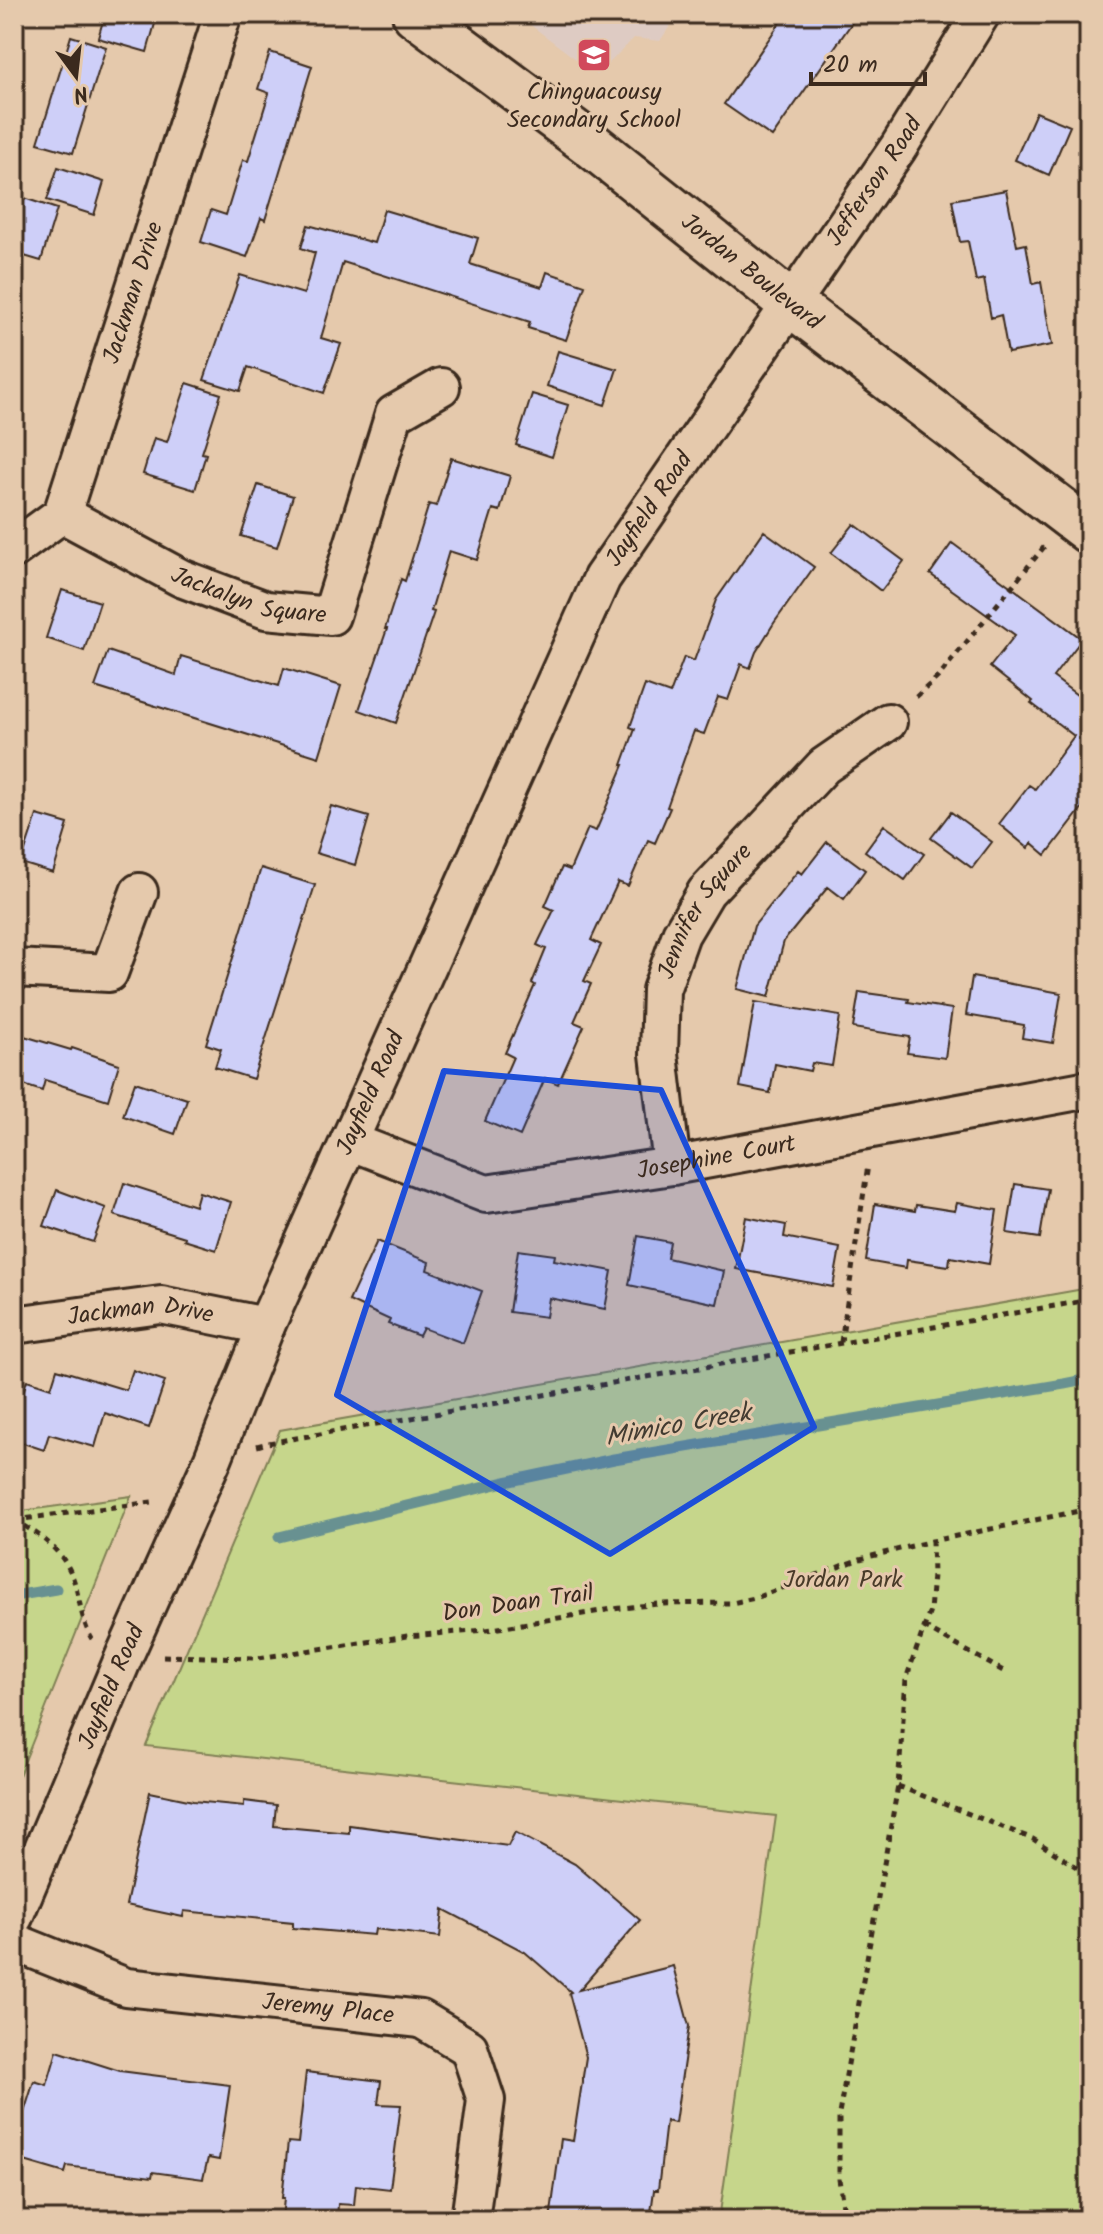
<svg xmlns="http://www.w3.org/2000/svg" width="1103" height="2234" font-family="Kalam,sans-serif">
	<rect width="100%" height="100%" fill="#e5c9ac"/>
	<filter id="ink" filterUnits="userSpaceOnUse"><feTurbulence type="fractalNoise" baseFrequency=".0125" numOctaves="2"/><feDisplacementMap in="SourceGraphic" scale="16" xChannelSelector="R" yChannelSelector="G"/><feConvolveMatrix kernelMatrix="1 2 1 2 8 2 1 2 1" color-interpolation-filters="sRGB"/></filter>
	<g filter="url(#ink)">
		<path fill="#decbc3" d="M516,14h162l-18,27 -26,-3 -37,37z"/>
		<path fill="#c6d68b" stroke="#808054" stroke-width="2" d="M1089,1288v932h-370l57,-404 -630,-70 134,-316z
			M131,1496l-117,292v-276z"/>
		<g fill="none" stroke-linecap="round" stroke-linejoin="round">
			<path stroke="#679191" stroke-width="11" d="M279,1537l226,-55 109,-23 450,-75 25,-5
				M14,1596l42,-7"/>
		</g>
		<path fill="#cecff8" stroke="#3b2a1e" stroke-width="2" d="M105,14h31l20,6 -9,32 -49,-14z
			M786,14h72l-86,123 -48,-33z
			M71,36l35,11 -33,106 -35,-10z
			M270,52l42,14 -47,154 -4,-2 -14,39 -46,-15 10,-32 15,5 17,-55 5,1 21,-68 -11,-4z
			M1036,112l34,14 -21,49 -34,-15z
			M58,167l46,15 -10,33 -47,-15z
			M1006,190l11,56 9,-2 7,40 8,-2 11,63 -44,8 -7,-38 -10,3 -7,-39 -8,2 -8,-40 -8,1 -8,-42z
			M21,197l36,12 -16,52 -27,-8v-34z
			M384,210l94,28 -8,26 72,23 5,-15 38,13 -19,55 -38,-12 2,-6 -187,-60 -22,76 20,6 -17,49 -76,-26 -8,24 -36,-11 36,-105 64,19 11,-41 -14,-5 7,-23 66,18z
			M558,351l59,18 -12,36 -58,-19z
			M187,383l34,11 -19,59 4,1 -11,36 -52,-16 11,-36 13,4z
			M532,394l36,11 -16,52 -36,-12z
			M451,458l59,18 -10,35 -7,-2 -16,51 -28,-9 -18,60 3,1 -38,111 -37,-13 28,-81h-2l16,-50 4,2 24,-77 7,2z
			M258,485l35,11 -16,51 -36,-11z
			M854,524l50,37 -23,30 -50,-38z
			M764,531l50,36 -40,56 -18,29 -6,16 -9,-4 -13,36 -10,-3 -14,37 -10,-3 -27,76 3,1 -15,35 -7,-3 -20,46 -10,-4 -27,58 10,5 -17,36 7,3 -17,38 10,4 -26,58 -13,-6 -25,58 -35,-15 28,-64 -8,-4 30,-68 -3,-2 14,-34 -9,-4 17,-35 -9,-4 17,-39 8,3 18,-42 8,3 28,-66h-2l13,-36 -5,-2 15,-42 25,9 14,-37 10,4 22,-61z
			M952,543l130,96 -29,38 36,27v95l-43,56 -14,-12 -4,5 -29,-24 30,-39 6,4 39,-53 -43,-33 2,-2 -43,-34 25,-32 -85,-61z
			M62,590l38,12 -16,49 -38,-13z
			M108,651l68,24 5,-19 98,30 5,-18 57,18 -22,71 -224,-70z
			M331,806l38,11 -14,48 -39,-12z
			M951,812l41,30 -20,26 -41,-30z
			M37,815l31,9 -15,49 -32,-10z
			M884,825l40,29 -19,26 -40,-29z
			M827,842l38,28 -21,29 -16,-12 -44,54 -15,56 -32,-8 17,-63 44,-55 4,3z
			M261,868l54,17 -62,194 -38,-12 6,-18 -15,-5z
			M972,977l89,16 -8,50 -31,-5 2,-13 -58,-10z
			M859,992l50,7 -1,3 44,7 -7,49 -38,-5 3,-16 -57,-9z
			M755,1002l85,14 -8,50 -20,-3 -2,8 -35,-7 -5,29 -30,-6z
			M24,1036l47,14 1,-2 47,16 -11,36 -63,-20 -3,11 -28,-9v-14z
			M135,1082l52,17 -12,35 -52,-18z
			M124,1183l71,23 4,-14 32,10 -15,48 -32,-10 1,-3 -71,-22z
			M1015,1184l33,5 -8,49 -33,-5z
			M57,1190l49,18 -13,34 -49,-16z
			M957,1203l40,7 -8,54 -39,-7 -1,9 -42,-6 -1,8 -40,-7 9,-57 40,7 1,-6 39,6z
			M746,1217l40,8 -2,12 56,11 -7,39 -97,-18z
			M638,1236l32,6 -3,16 57,13 -7,33 -88,-19z
			M377,1241l52,21 -2,8 55,21 -19,52 -40,-15 -4,8 -31,-12 2,-4 -41,-19z
			M518,1250l37,5 -1,5 58,11 -7,38 -56,-11 -3,19 -37,-5z
			M57,1369l69,21 7,-20 32,11 -16,47 -44,-15 -10,34 -46,-13 -5,16 -30,-10v-19l13,-41 24,8z
			M150,1792l43,9 51,5v-5l32,4 -2,21 75,7v-8l159,21 7,-14 60,32 65,56 -61,70 94,-24 16,60 -14,97 -9,-2 -8,69h-4l-4,30h-100l11,-81 12,2 13,-84 -17,-64 2,-1 -46,-40 -82,-43 -3,28 -65,-8 -1,6 -81,-7v-6l-109,-11 -1,6 -57,-12z
			M57,2051l63,20 110,14 -11,75 -11,-2 -5,21 -50,-7 -1,5 -85,-11 -2,7 -51,-15v-14l20,-63 13,4z
			M306,2072l75,9 -3,23 23,1 -11,84 -34,-4 -2,20 -16,-1 -1,16h-55l2,-22h-2l6,-56 10,1z"/>
		<g fill="none" stroke-linecap="round" stroke-linejoin="round">
			<g stroke="#3b2a1e" stroke-width="42">
				<g id="street">
					<path id="s1" d="M62,514l119,64 85,32 65,6 63,-202 47,-27"/>
					<path id="s2" d="M14,549l48,-35 161,-500"/>
					<path d="M14,968l95,5 30,-81"/>
					<path id="s3" d="M349,1141l137,53 186,-28 417,-77"/>
					<path id="s4" d="M672,1166l-13,-112 2,-64 20,-56 25,-42 118,-126 64,-44"/>
					<path id="s5" d="M14,1325l147,-20 105,21"/>
					<path id="s6" d="M14,1917l111,-263 87,-193 54,-135 336,-748 296,-430 83,-134"/>
					<path id="s7" d="M14,1942l112,45 295,32 48,29 17,52 -16,120"/>
				</g>
			</g>
			<g stroke="#3b2a1e" stroke-width="50">
				<g id="secondary">
					<path id="s8" d="M415,14l178,132 198,158 298,227"/>
				</g>
			</g>
			<path stroke="#3b2a1e" stroke-width="5" stroke-dasharray="6 6" stroke-linecap="butt" d="M916,697l22,-20 106,-130
				M841,1342l27,-177
				M257,1446l11,-3 821,-143
				M14,1520c24,13 49,30 59,58 7,20 8,43 19,61
				M15,1520l137,-18
				M924,1627l81,45
				M163,1656l95,2 150,-22 78,-6 127,-21 45,-5 74,-1 23,-5 105,-39 72,-18 157,-32
				M898,1786l135,53 56,36
				M845,2220l-6,-41v-65l59,-328 8,-107 24,-68 3,-36 -1,-34"/>
			<use href="#street" stroke="#e5c9ac" stroke-width="36"/>
			<use href="#secondary" stroke="#e5c9ac" stroke-width="44"/>
		</g>
	</g>
	<path fill="#1d4ed8" fill-opacity="0.2" stroke="#1d4ed8" stroke-width="6" stroke-linejoin="round" d="M444,1071l217,19 153,337 -204,127 -273,-159z"/>
	<defs>
		<g id="school-square" transform="scale(1.8)"><rect x="-9" y="-9" width="18" height="18" rx="4" fill="#d1495b" stroke="#e5c9ac"/><path d="M0-5L7-2L0 1L-7-2ZM-4 1L0 2.5L4 1V4Q0 6-4 4Z" fill="#fff"/></g>
	</defs>
	<g fill-rule="evenodd">
		<use href="#school-square" x="594" y="55"/>
	</g>
	<g text-anchor="middle" dominant-baseline="central" stroke-width="6" stroke-linejoin="round" paint-order="stroke">
		<g font-size="24" fill="#3b2a1e" stroke="#e5c9ac">
			<text x="594" y="92">Chinguacousy<tspan x="594" dy="28">Secondary School</tspan></text>
		</g>
		<g font-size="24" fill="#3b2a1e" stroke="#e5c9ac">
			<text stroke="none"><textPath href="#s6" startOffset="1944">Jefferson Road</textPath></text>
			<text stroke="none"><textPath href="#s8" startOffset="424">Jordan Boulevard</textPath></text>
			<text stroke="none"><textPath href="#s2" startOffset="292">Jackman Drive</textPath></text>
			<text stroke="none"><textPath href="#s6" startOffset="1546">Jayfield Road</textPath></text>
			<text stroke="none"><textPath href="#s1" startOffset="206">Jackalyn Square</textPath></text>
			<text stroke="none"><textPath href="#s4" startOffset="268">Jennifer Square</textPath></text>
			<text stroke="none"><textPath href="#s6" startOffset="898">Jayfield Road</textPath></text>
			<text stroke="none"><textPath href="#s3" startOffset="380">Josephine Court</textPath></text>
			<text stroke="none"><textPath href="#s5" startOffset="128">Jackman Drive</textPath></text>
			<text transform="translate(518 1604) rotate(-8)">Don Doan Trail</text>
			<text stroke="none"><textPath href="#s6" startOffset="250">Jayfield Road</textPath></text>
			<text stroke="none"><textPath href="#s7" startOffset="324">Jeremy Place</textPath></text>
		</g>
		<g font-size="24" fill="#493b29" stroke="#e5c9ac">
			<text x="843" y="1580">Jordan Park</text>
		</g>
		<g font-size="26" font-style="italic" fill="#423b31" stroke="#e5c9ac">
			<text transform="translate(678 1426) rotate(-10)">Mimico Creek</text>
		</g>
	</g>
	<rect width="1103" height="2234" fill="none" stroke="#e5c9ac" stroke-width="48"/>
	<rect x="24" y="24" width="1055" height="2186" fill="none" stroke="#3b2a1e" stroke-width="3" filter="url(#ink)"/>
	<g transform="translate(76 76) rotate(165)" stroke="#e5c9ac" stroke-width="6" paint-order="stroke">
	<path d="M0-6L14 30L0 20L-14 30Z" fill="#3b2a1e"/>
	<text y="-12" font-size="22" font-weight="bold" text-anchor="middle" fill="#3b2a1e">N</text>
	</g>
	<path d="M811 72v12h114v-12" fill="none" stroke="#3b2a1e" stroke-width="4"/>
	<text x="823" y="72" font-size="24" fill="#3b2a1e" stroke="#e5c9ac" stroke-width="6" paint-order="stroke">20 m</text>
</svg>
